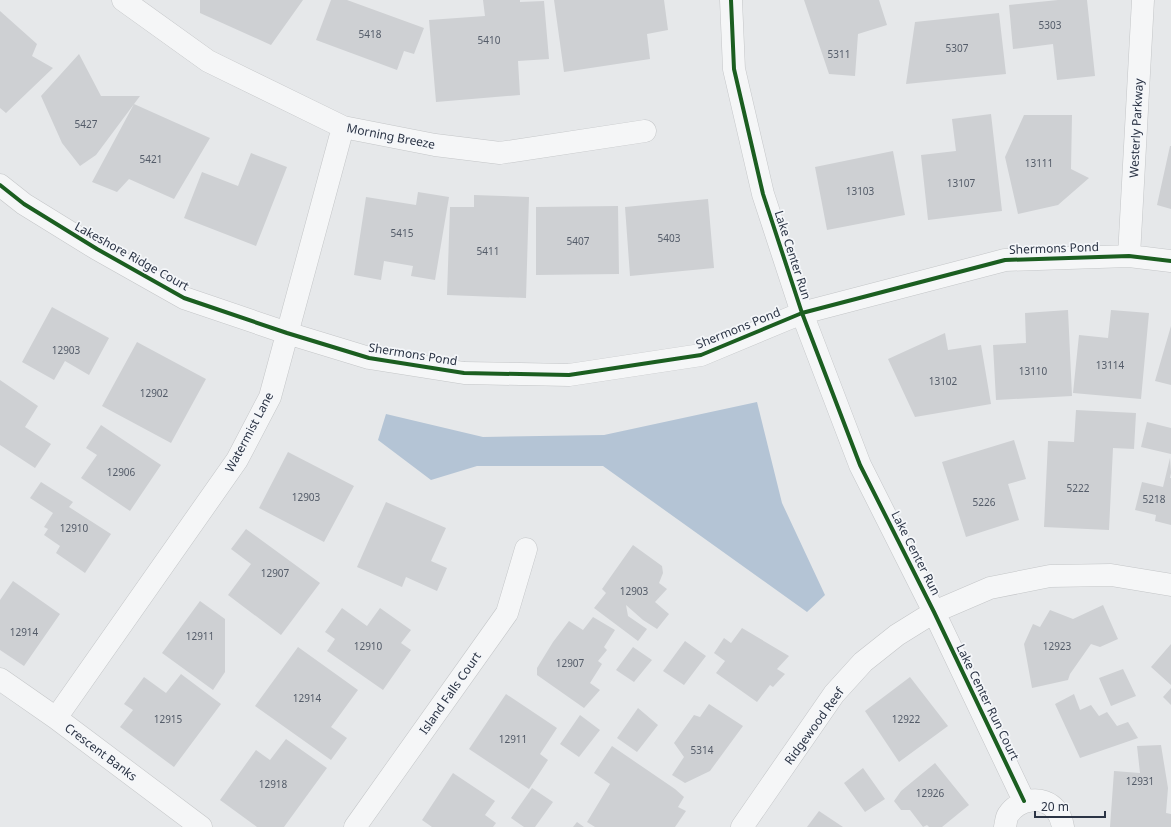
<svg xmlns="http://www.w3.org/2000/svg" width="1171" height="827" font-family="'Noto Sans',sans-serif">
	<rect width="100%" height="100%" fill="#e6e8ea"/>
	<path fill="#b4c4d5" d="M757,402l25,101 43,92 -18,17 -204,-146h-126l-46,14 -53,-40 8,-26 97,23 121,-2z"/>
	<path fill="#ced0d3" d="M200,0h103l-32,45 -71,-32z
		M331,0h16l77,28 -10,26 -10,-3 -7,19 -81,-30z
		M483,0h37v2l24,-1 5,58 -31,2 2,34 -84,7 -7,-82 56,-4z
		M554,0h110l4,30 -21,4 3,25 -86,13z
		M804,0h75l8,25 -29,9 -3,42 -26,-2z
		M1058,0h29l8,76 -38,4 -4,-36 -40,5 -4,-44z
		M0,11l37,33 -5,12 21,12 -47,45 -6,-5z
		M999,13l7,61 -100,10 9,-62z
		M79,54l22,42h39l-44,59 -16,11 -18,-23 -21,-47z
		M134,104l76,34 -36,61 -45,-20 -12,13 -25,-10z
		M991,114l11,97 -74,9 -7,-65 35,-4 -4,-32z
		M1024,115h48l-1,54 18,9 -31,27 -40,9 -13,-57z
		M1170,146h1v63l-14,-4z
		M893,151l12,64 -78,15 -12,-63z
		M251,153l36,14 -31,79 -72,-28 18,-46 36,14z
		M418,192l31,5 -14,83 -24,-4 2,-10 -29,-5 -3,19 -27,-5 12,-78 50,8z
		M474,195l55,2 -3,101 -79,-3 3,-88h24z
		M708,199l6,69 -84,8 -5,-69z
		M618,206l1,68 -83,1v-68z
		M52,307l57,31 -20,37 -24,-14 -11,19 -32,-18z
		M1068,310l4,86 -76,4 -3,-55 33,-2 -1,-30z
		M1111,310l38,3 -8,86 -68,-6 6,-58 29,3z
		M1171,326v59l-16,-4z
		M945,333l3,17 33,-5 10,59 -76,13 -27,-58z
		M137,342l69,37 -35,64 -69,-37z
		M0,380l38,26 -13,21 26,17 -16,24 -35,-23z
		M1076,410l60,3 -2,36 -21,-1 -4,82 -65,-3 4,-86 26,1z
		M1147,422l24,6v26l-30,-7z
		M101,425l60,40 -31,46 -49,-33 16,-23 -11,-7z
		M1014,440l12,39 -18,5 11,36 -53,17 -24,-75z
		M288,452l66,34 -30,56 -65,-34z
		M1170,458l1,15 -1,5h1v47l-16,-4 1,-6 -21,-5 7,-28 21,5z
		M41,482l32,20 -4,5 42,27 -26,39 -29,-20 4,-7 -16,-11 4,-6 -4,-2 9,-14 -23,-15z
		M386,502l60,26 -15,33 16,7 -10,23 -31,-14 -4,10 -45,-20z
		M246,529l74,54 -39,52 -53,-40 23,-31 -20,-15z
		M633,545l29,21 1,7 -4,10 8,6 -12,13 14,12 -12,15 -14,-9 -17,-15 2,11 19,13 -9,12 -44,-33 12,-15 -4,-4z
		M13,581l47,33 -36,52 -24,-16v-50z
		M200,601l25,18v53l-12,18 -51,-37z
		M1103,605l15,34 -18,8 -9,-3 -21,30 -2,6 -36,8 -8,-44 9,-20 7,3 10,-17 23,9z
		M342,608l25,18 13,-18 31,22 -10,13 10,7 -28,40 -56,-39 8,-12 -10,-7z
		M593,617l22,13 -11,17 3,3 -9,11 4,3 -12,19 10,7 -16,18 -47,-33v-7l16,-26 16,-21 14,9z
		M742,628l47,28 -12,13 8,5 -12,13 -3,-2 -13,17 -41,-29 9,-12 -11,-8 10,-15 7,5z
		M685,641l21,15 -22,29 -21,-14z
		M1171,644v41l-20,-18z
		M298,647l60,43 -27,37 16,11 -16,22 -76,-54z
		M633,647l19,13 -18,22 -18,-12z
		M1123,669l13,27 -25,10 -12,-28z
		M181,674l40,30 -47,63 -54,-40 13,-17 -9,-6 20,-27 22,16z
		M910,677l38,49 -49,36 -34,-51z
		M1171,688v17l-8,-8z
		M506,694l51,34 -17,26 8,6 -19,29 -60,-40z
		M1074,694l6,16 11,-5 8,11 8,-4 10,14 11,-4 10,16 -58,20 -25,-54z
		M709,704l34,22 -33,45 -25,12 -13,-8 12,-18 -10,-14 20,-28 6,2z
		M638,708l20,17 -21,27 -20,-14z
		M580,715l20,15 -21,27 -19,-13z
		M286,739l41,29 -43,59h-27l-37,-27 36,-50 14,10z
		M1161,745l7,43 -2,25 5,1v13h-61l4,-56 26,2 -3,-27z
		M612,746l63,43 9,8 -6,10 8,4 -11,16h-80l-8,-5 23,-38 -16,-11z
		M935,763l34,42 -27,22h-13l-2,-2 -4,2 -13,-17h-9l-7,-9 7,-10z
		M863,768l22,31 -20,13 -21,-29z
		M453,773l42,28 -10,14 11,8 -3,4h-61l-10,-7z
		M532,788l21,14 -18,25h-11l-13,-9z
		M819,811l24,16h-36z
		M577,822l7,5h-11z"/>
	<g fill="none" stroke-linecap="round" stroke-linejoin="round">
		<g stroke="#c4c6c8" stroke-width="23">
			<path id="minor" d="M123,0l85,61 135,66 92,18 65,8 145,-22
				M731,0l3,69 29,125 39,119 58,152 74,147 90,189
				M0,185l24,19 73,45 87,49 103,35 82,25 95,15 105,2 132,-20 101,-42 203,-53 124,-4 42,5
				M1129,256l14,-256
				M0,679l56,39 145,109
				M56,718l181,-258 33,-63 73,-270
				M355,827l152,-214 19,-64
				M742,827l92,-133 29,-32 34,-27 37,-23 56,-24 60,-12 61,-1 60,10
				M1005,827c1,-4 1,-9 3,-12 10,-16 35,-21 48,-5 4,5 6,11 7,17"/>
		</g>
		<use href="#minor" stroke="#f5f6f7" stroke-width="22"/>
		<g stroke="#f4f6f9" stroke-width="6">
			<path id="cycleway" d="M731,0l3,69 29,125 39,119 58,152 74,147 90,189
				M0,185l24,19 73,45 87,49 103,35 82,25 95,15 105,2 132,-20 101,-42 203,-53 124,-4 42,5"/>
		</g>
		<use href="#cycleway" stroke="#1b5e20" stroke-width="4"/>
	</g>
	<g text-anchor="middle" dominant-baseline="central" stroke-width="3.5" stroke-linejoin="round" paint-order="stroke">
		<g font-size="10" fill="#545c69">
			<text x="1050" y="25">5303</text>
			<text x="370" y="34">5418</text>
			<text x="489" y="40">5410</text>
			<text x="957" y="48">5307</text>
			<text x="839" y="54">5311</text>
			<text x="86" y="124">5427</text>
			<text x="151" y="159">5421</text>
			<text x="1039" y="163">13111</text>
			<text x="961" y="183">13107</text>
			<text x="860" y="191">13103</text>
			<text x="402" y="233">5415</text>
			<text x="669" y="238">5403</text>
			<text x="578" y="241">5407</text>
			<text x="488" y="251">5411</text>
			<text x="66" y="350">12903</text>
			<text x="1110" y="365">13114</text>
			<text x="1033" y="371">13110</text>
			<text x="943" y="381">13102</text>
			<text x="154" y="393">12902</text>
			<text x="121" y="472">12906</text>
			<text x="1078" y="488">5222</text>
			<text x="306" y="497">12903</text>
			<text x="1154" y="499">5218</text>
			<text x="984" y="502">5226</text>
			<text x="74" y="528">12910</text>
			<text x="275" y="573">12907</text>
			<text x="634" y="591">12903</text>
			<text x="24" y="632">12914</text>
			<text x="200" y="636">12911</text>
			<text x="368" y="646">12910</text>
			<text x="1057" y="646">12923</text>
			<text x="570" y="663">12907</text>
			<text x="307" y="698">12914</text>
			<text x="168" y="719">12915</text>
			<text x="906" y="719">12922</text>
			<text x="513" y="739">12911</text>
			<text x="702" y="750">5314</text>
			<text x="1140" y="781">12931</text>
			<text x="273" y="784">12918</text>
			<text x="930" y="793">12926</text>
		</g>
		<g font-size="12" fill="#2b3445" stroke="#f4f6f9">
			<text transform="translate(1136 128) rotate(-87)">Westerly Parkway</text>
			<text transform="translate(391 136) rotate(11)">Morning Breeze</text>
			<text transform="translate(1054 248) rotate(-2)">Shermons Pond</text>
			<text transform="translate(793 255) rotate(72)">Lake Center Run</text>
			<text transform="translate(132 256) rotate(29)">Lakeshore Ridge Court</text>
			<text transform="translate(738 328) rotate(-22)">Shermons Pond</text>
			<text transform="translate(413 354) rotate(9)">Shermons Pond</text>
			<text transform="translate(249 432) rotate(-62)">Watermist Lane</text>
			<text transform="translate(916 553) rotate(63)">Lake Center Run</text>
			<text transform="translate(450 693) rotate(-55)">Island Falls Court</text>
			<text transform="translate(988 702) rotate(64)">Lake Center Run Court</text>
			<text transform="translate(814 726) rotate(-54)">Ridgewood Reef</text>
			<text transform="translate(101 752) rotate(37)">Crescent Banks</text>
		</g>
	</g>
	<path d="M1035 811v6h70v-6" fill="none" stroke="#2b3445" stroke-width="2"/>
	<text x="1041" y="811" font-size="12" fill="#2b3445" stroke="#f4f6f9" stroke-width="3" paint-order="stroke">20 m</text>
</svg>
